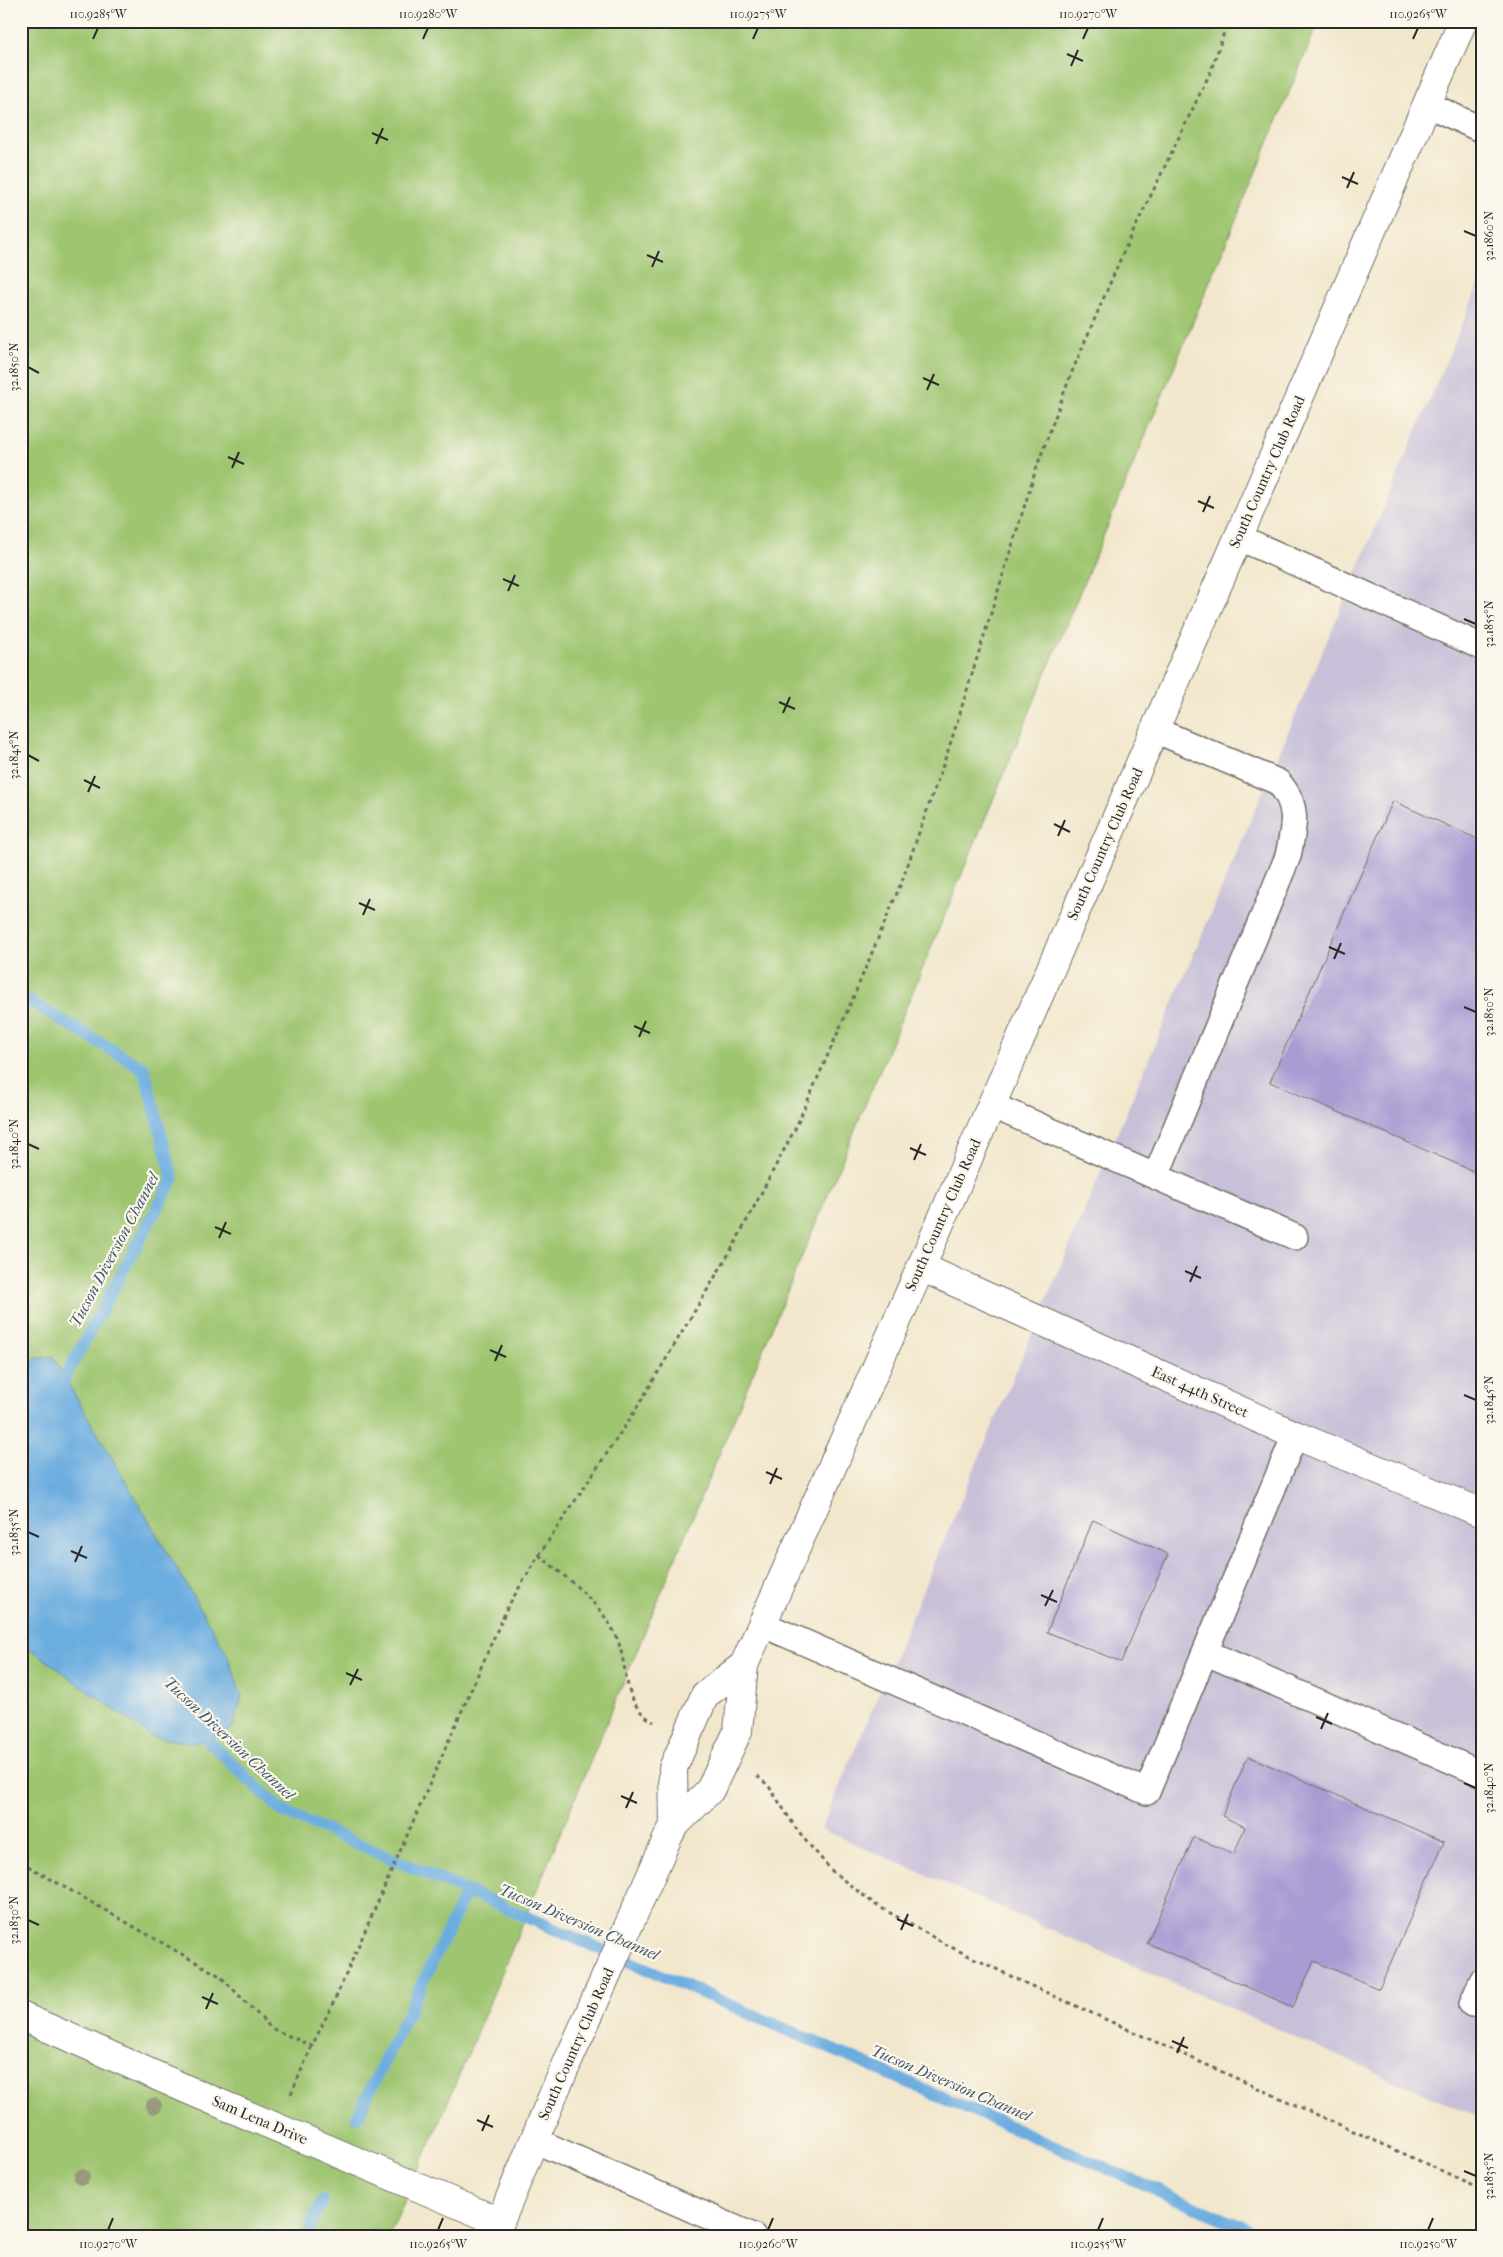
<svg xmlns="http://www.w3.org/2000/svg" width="1503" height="2257" font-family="'IM FELL French Canon',serif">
	<rect width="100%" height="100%" fill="#fbf7ec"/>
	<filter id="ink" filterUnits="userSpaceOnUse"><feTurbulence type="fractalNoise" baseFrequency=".02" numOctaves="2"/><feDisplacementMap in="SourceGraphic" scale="10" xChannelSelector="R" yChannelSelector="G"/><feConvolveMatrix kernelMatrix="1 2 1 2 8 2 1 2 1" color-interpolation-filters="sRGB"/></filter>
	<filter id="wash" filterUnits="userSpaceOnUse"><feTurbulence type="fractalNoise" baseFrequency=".0096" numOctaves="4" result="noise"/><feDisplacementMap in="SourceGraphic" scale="20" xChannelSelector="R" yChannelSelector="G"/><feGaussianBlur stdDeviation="1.12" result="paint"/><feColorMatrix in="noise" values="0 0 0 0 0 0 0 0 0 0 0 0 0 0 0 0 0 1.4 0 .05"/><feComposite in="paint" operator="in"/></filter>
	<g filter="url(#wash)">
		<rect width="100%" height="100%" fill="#f2e7cc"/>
		<path fill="#c8bfd8" d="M1482,277v1842l-661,-290z"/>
		<path fill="#9ec570" stroke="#64784e" d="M21,21h1298l-882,2107 -48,108h-368z"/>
		<path fill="#6cade0" stroke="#4c6c86" d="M52,1356l175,298 15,43 -10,32 -37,14 -43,-6 -131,-95v-281z"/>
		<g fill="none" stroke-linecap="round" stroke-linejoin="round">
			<path stroke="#6cade0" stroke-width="12" d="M21,996l123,73 29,110 -116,213
				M196,1729l86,82 981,425
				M357,2117l110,-226
				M306,2236l16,-35"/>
		</g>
		<g id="blocks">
			<path fill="#a99cd3" d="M1393,801l89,40v334l-212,-93z
				M1093,1520l75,34 -47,108 -74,-30z
				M1248,1756l196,86 -65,147 -65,-28 -21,46 -146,-64 47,-106 40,17 11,-27 -23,-11z"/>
		</g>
	</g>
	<g filter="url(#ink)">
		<use href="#blocks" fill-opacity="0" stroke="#716d63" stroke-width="1"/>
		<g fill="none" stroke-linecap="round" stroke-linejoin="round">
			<g stroke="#716d63" stroke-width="28">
				<path id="lane" d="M1427,104l55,26
					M1238,537l244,110
					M1155,730l123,52c22,24 16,45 10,74l-132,320
					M991,1105l304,132
					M762,1624l385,168 148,-357
					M1205,1652l277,122
					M1472,2004l10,-23
					M534,2140l219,96"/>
			</g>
			<g stroke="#716d63" stroke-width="30">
				<path id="street" d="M921,1267l374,168 187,78
					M21,2016l172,76 307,130"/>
			</g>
			<g stroke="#716d63" stroke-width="30">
				<path id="secondary" d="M674,1826l-1,-58 32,-73 39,-30
					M494,2236l59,-141 115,-258 6,-11 36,-36 28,-59 6,-66 177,-398 542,-1246"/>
			</g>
			<path stroke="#716d63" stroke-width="3" stroke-dasharray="4 4" stroke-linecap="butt" d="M539,1555c26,22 56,43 73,73 19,31 6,75 42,94
				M757,1776l11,9 31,48 34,39 43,33 71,40 78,38 457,206
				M21,1862l199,114 51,52 41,18 24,-49 171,-389 32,-53 96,-144 99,-166 62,-118 57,-129 49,-117 47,-133 87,-279 35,-95 52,-121 87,-180 18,-52
				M291,2094l21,-48"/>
			<use href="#lane" stroke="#fff" stroke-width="25"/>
			<use href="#street" stroke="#fff" stroke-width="28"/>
			<use href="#secondary" stroke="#fff" stroke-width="28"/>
		</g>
		<g fill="#98997f">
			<circle cx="154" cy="2106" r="8"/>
			<circle cx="82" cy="2177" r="8"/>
		</g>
	</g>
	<path fill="none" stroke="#2b2b2b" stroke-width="2" d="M93,39l5,-11M423,39l5,-11M753,39l5,-11M1083,39l5,-11M1413,39l5,-11M1067,54l16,7M1071,66l7,-16M372,133l16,7M376,144l7,-16M1342,177l16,7M1347,188l7,-16M1464,231l12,5M647,255l16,7M652,267l7,-16M28,367l11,6M923,378l16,7M927,390l7,-16M228,457l16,7M232,468l7,-16M1198,501l16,7M1203,512l7,-16M503,579l16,7M508,591l7,-16M1464,619l12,5M779,702l16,7M783,713l7,-16M28,755l11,6M84,780l16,8M88,792l7,-16M1054,824l16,8M1058,836l7,-16M359,903l16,7M363,915l7,-16M1329,947l16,7M1334,959l7,-16M1464,1007l12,5M634,1026l16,7M639,1037l7,-16M28,1144l11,5M910,1148l16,7M914,1160l7,-16M215,1227l16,7M219,1238l7,-16M1185,1271l16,7M1190,1282l7,-16M490,1350l16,7M495,1361l7,-16M1464,1395l12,5M766,1472l16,7M770,1484l7,-16M28,1532l11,5M71,1551l16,7M75,1562l7,-16M1041,1595l16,7M1045,1606l8,-16M346,1673l16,7M350,1685l8,-16M1316,1717l16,7M1321,1729l7,-16M1464,1783l12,5M621,1796l16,7M626,1808l7,-16M897,1919l16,7M28,1920l11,5M901,1930l7,-16M202,1997l16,7M206,2009l7,-16M1172,2041l16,7M1177,2053l7,-16M477,2120l16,7M482,2131l7,-16M1464,2171l12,5M108,2230l5,-12M438,2230l5,-12M768,2230l5,-12M1098,2230l5,-12M1428,2230l5,-12"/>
	<g text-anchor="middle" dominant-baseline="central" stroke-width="4.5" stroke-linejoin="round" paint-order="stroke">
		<g font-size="15" fill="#2b2b2b" stroke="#fbf7ec">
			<text transform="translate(1267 472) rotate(-66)">South Country Club Road</text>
			<text transform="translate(1105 844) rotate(-66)">South Country Club Road</text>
			<text transform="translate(943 1215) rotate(-66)">South Country Club Road</text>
			<text transform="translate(1200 1392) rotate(24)">East 44th Street</text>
			<text transform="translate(576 2044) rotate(-66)">South Country Club Road</text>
			<text transform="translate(260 2120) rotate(23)">Sam Lena Drive</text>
		</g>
		<g font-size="16" font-style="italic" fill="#42586a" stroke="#fbf7ec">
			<text transform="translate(114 1250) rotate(-62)">Tucson Diversion Channel</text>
			<text transform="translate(229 1738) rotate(43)">Tucson Diversion Channel</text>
			<text transform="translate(579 1922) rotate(23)">Tucson Diversion Channel</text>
			<text transform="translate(951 2083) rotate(23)">Tucson Diversion Channel</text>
		</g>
	</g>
	<rect width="1503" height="2257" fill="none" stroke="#fbf7ec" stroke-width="55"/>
	<rect x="28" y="28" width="1448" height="2202" fill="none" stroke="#2b2b2b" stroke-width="2"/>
	<g font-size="12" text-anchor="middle" fill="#2b2b2b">
		<text x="98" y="18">110.9285°W</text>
		<text x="428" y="18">110.9280°W</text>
		<text x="758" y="18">110.9275°W</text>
		<text x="1088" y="18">110.9270°W</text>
		<text x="1418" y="18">110.9265°W</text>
		<text transform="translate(1489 236) rotate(-90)" y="4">32.1860°N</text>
		<text transform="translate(14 367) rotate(-90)" y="4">32.1850°N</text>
		<text transform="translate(1489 624) rotate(-90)" y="4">32.1855°N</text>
		<text transform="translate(14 755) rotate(-90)" y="4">32.1845°N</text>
		<text transform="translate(1489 1012) rotate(-90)" y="4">32.1850°N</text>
		<text transform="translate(14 1144) rotate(-90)" y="4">32.1840°N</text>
		<text transform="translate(1489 1400) rotate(-90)" y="4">32.1845°N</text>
		<text transform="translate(14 1532) rotate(-90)" y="4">32.1835°N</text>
		<text transform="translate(1489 1788) rotate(-90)" y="4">32.1840°N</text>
		<text transform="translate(14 1920) rotate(-90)" y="4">32.1830°N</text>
		<text transform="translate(1489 2176) rotate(-90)" y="4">32.1835°N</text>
		<text x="108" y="2248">110.9270°W</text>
		<text x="438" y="2248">110.9265°W</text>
		<text x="768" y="2248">110.9260°W</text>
		<text x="1098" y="2248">110.9255°W</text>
		<text x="1428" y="2248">110.9250°W</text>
	</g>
</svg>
